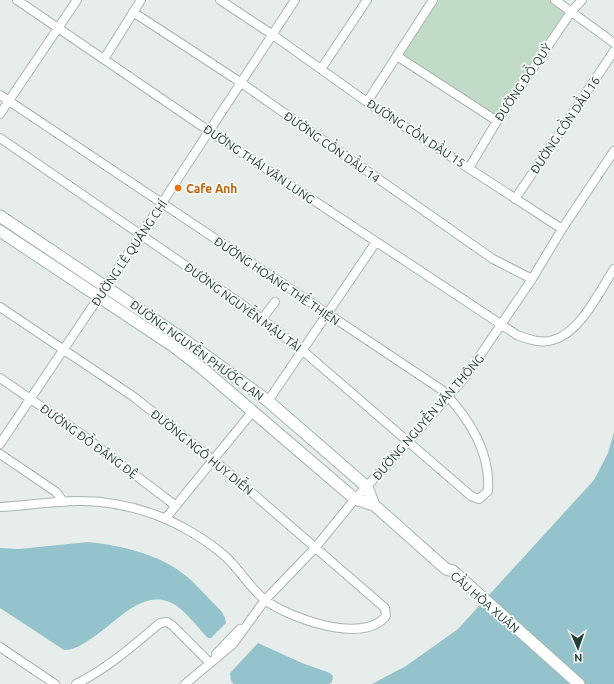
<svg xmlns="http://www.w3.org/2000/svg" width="614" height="684" font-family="Ubuntu,sans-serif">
	<rect width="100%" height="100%" fill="#e6edea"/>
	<path fill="#c2dbc8" d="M433,0h122l16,12 -74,109 -100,-65z"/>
	<path fill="#95c3cb" d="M614,432v252h-242l34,-18 52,-37 136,-149 14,-27z
		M88,542c37,4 76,13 104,39 10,10 20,21 30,31l3,6 1,5 -15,15h-3c-10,-10 -19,-23 -30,-31 -31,-23 -59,13 -83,29 -9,6 -19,14 -31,14l-64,-42v-60l19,1z
		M258,643l44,20 28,10 3,3 -1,6 -3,2h-95l-3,-3 -1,-8z"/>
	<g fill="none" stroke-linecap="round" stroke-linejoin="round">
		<g stroke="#a9b5b1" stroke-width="10">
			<path id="minor" d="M17,0l192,131 308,204c11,4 24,9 36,5 27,-7 46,-48 61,-71
				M220,0l53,35 94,67 195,127
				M555,0l59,43
				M133,12l107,70 253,177 39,20
				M397,56l100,65
				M104,59l37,-59
				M321,69l46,-69
				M0,95l442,295c26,27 49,62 46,101l-9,8 -8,-3 -169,-146 -59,-45 -243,-167
				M367,102l66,-102
				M0,114l77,-114
				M469,168l28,-47 74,-109 11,-12
				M515,199l99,-148
				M0,307l134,90 43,34 51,41 157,136 1,8c-23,29 -97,2 -121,-16 -15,-12 -25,-30 -39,-43 -19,-17 -46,-33 -70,-42 -30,-11 -63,-16 -96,-13 -20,1 -40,4 -60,5
				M262,319l13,-17
				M0,378l80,55 96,73
				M268,401l108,-159
				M0,444l162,-241 133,-203
				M0,454l56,38 7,9
				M165,519l88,-108
				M0,647l55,37
				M216,654l24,-25
				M76,684c32,-16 58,-39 84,-61l7,-1 6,4 37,37
				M185,684l48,-40 32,-44 50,-52 40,-49 53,-57 58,-66 66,-97 30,-50 52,-78"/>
		</g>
		<g stroke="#a5b7b1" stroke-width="13">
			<path id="secondary" d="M0,216l186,125 82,60 99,86 7,18
				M0,231l173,115 30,23 152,130 19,6 72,64 7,2 126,113"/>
		</g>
		<use href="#minor" stroke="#fff" stroke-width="8"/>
		<use href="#secondary" stroke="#fff" stroke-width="11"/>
	</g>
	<circle fill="#e8710a" stroke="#f6faf8" stroke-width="1.5" cx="178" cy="188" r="4"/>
	<g text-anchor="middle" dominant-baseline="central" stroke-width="3.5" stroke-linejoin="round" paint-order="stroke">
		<g font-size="12" fill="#273d37" stroke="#f6faf8">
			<text transform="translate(523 82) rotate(-56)">ĐƯỜNG ĐỖ QUỲ</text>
			<text transform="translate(565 125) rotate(-56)">ĐƯỜNG CỒN DẦU 16</text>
			<text transform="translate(416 133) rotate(33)">ĐƯỜNG CỒN DẦU 15</text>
			<text transform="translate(332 147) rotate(35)">ĐƯỜNG CỒN DẦU 14</text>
			<text transform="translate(259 164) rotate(34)">ĐƯỜNG THÁI VĂN LUNG</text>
			<text transform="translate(129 253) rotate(-56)">ĐƯỜNG LÊ QUẢNG CHÍ</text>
			<text transform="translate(277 281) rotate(34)">ĐƯỜNG HOÀNG THẾ THIỆN</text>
			<text transform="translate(243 307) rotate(36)">ĐƯỜNG NGUYỄN MẬU TÀI</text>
			<text transform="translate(197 350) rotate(36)">ĐƯỜNG NGUYỄN PHƯỚC LAN</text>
			<text transform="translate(428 417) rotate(-49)">ĐƯỜNG NGUYỄN VĂN THÔNG</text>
			<text transform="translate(89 441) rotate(36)">ĐƯỜNG ĐỖ ĐĂNG ĐỆ</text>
			<text transform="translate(202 452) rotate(39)">ĐƯỜNG NGÔ HUY DIỄN</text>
			<text transform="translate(485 602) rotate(41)">CẦU HÒA XUÂN</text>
		</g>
		<g font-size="12" font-weight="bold" fill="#c56008" stroke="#f6faf8" text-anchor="start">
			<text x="186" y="188">Cafe Anh</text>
		</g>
	</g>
	<g transform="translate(578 648) rotate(178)" stroke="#f6faf8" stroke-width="3" paint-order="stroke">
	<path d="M0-3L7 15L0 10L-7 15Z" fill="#273d37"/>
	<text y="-6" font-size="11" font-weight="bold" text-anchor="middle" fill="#273d37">N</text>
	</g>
</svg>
